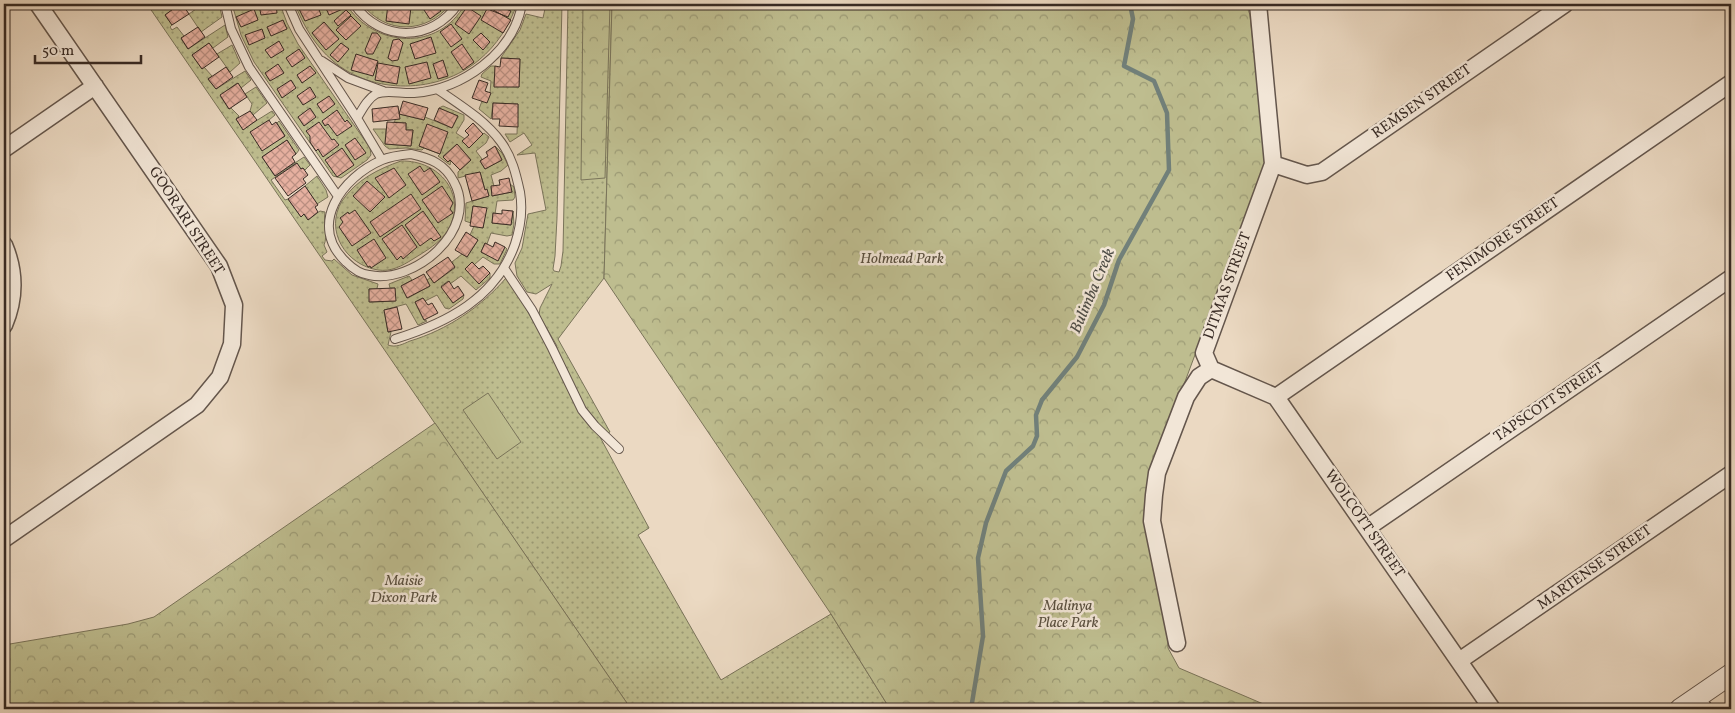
<svg xmlns="http://www.w3.org/2000/svg" width="1735" height="713" font-family="Vollkorn,serif">
	<defs>
		<pattern id="grass-dots" width="8" height="8" patternUnits="userSpaceOnUse" patternTransform="scale(1.25)"><rect width="8" height="8" fill="#bebd8f"/><path d="M2 2h.1M6 6h.1" fill="none" stroke="#9b9a75" stroke-width="1.8" stroke-linecap="round"/></pattern>
		<pattern id="forest-crowns" width="20" height="18" patternUnits="userSpaceOnUse" patternTransform="scale(1.25)"><rect width="20" height="18" fill="#bebd8f"/><path d="M2 6a3 3 0 1 1 6 0M12 15a3 3 0 1 1 6 0" fill="none" stroke="#9b9a75"/></pattern>
		<pattern id="building-cross-hatch" width="8" height="8" patternUnits="userSpaceOnUse" patternTransform="scale(1.25)"><rect width="8" height="8" fill="#e6b0a0"/><path d="M0 0l8 8M0 8l8-8" fill="none" stroke="#bb8f82"/></pattern>
	</defs>
	<rect width="100%" height="100%" fill="#ebd9c2"/>
	<filter id="stains"><feTurbulence type="fractalNoise" baseFrequency=".004" numOctaves="4"/><feColorMatrix values="0 0 0 0 .2 0 0 0 0 .09 0 0 0 0 .02 0 0 0 .5 -.17"/></filter>
	<radialGradient id="worn" r=".72"><stop offset=".6" stop-color="#630" stop-opacity="0"/><stop offset="1" stop-color="#630" stop-opacity=".3"/></radialGradient>
	<path fill="url(#grass-dots)" stroke="#7a745a" d="M147,4h33l-15,11 7,10 -2,2 2,3 5,-3 7,9 -3,3 7,10 37,-24 3,12 -15,11 -4,-5 -17,12 10,14 2,-2 8,9 -4,3 8,10 29,-18 6,9 -10,8 -4,-5 -17,13 9,13 2,-1 8,8 -3,3 7,10 29,-18 3,4 -6,5 -7,30 23,-14 -8,-13 2,-2 20,29 -3,4 -9,-14 -25,17 13,19 29,-19 6,8 -5,5 -2,-2 -2,1 -5,-6 -25,17 14,20 3,-1 13,18 3,-3 4,6 12,-9 5,1c-2,10 3,25 -1,33l3,7 -5,4 3,4 7,1 2,-2 18,16 26,9 -1,5h-8l1,13 25,-1v-13h-5l-1,-4 20,-8 3,4 -11,6 7,12 22,-12 -3,-6 3,-2 4,5 21,-15 -3,-6 10,-8 5,3 11,-17 -8,-5 4,-9 9,2 3,-20 -13,-2 -2,17 -6,-2 1,-18 23,-7 -2,-6h-2l-5,-18 -22,6v-6l13,-12 -14,-16 -14,12 5,6 3,-2 -1,5 -12,-9 2,-2 -21,-8 5,2 -2,2 -16,-2 -17,1 -4,-3 -12,-17h13l-1,15 26,2 2,-16h-7v-7l-12,-1 5,-8 25,6 1,-3 27,11 6,-12 -19,-8 4,-2 21,9v5l-8,13 9,6 -2,2 6,7 15,-15 5,4 -3,6 -10,8 6,8 -2,2 5,8 17,-9 -7,-14 7,7 6,12 -7,6 -10,4 3,11 -3,1 1,9 20,-4 -2,-8 4,3 1,10 -2,3 -16,1 -2,13h-2l-1,9 19,2 2,-14 1,13 -2,11 -5,1 -16,-3 -4,11 -2,-1 -4,9 17,8 7,-13 2,2 -7,15h-6l-11,-7 -9,8 5,19 11,-11v5l-14,12 -15,-14 -11,8 -2,-3 -7,5 12,17 11,-8 -1,4 -14,10 -4,-1 -8,-13 -12,6 -2,-3 -8,4 9,18 3,1 -9,4 -12,-21 -22,6 4,22h3l-3,13c8,3 15,-1 22,-4 37,-11 71,-34 96,-63l6,6 38,67 7,-5 -18,-31 1,-7 12,-24 -16,10 -9,-2 -10,-16 -2,-13 7,-15 6,-34 18,-4 -11,-57 -18,2 15,-10 -8,-12 -14,9 -5,-8h12l1,-30 -25,-1 -2,16 -12,-10 3,-8 5,1 3,-9 1,-12 -10,-4 1,-3 9,-8h4l-1,20 25,1 1,-28 -19,-1 1,-2 18,-26 6,-16 17,4 3,-14h16l-5,214 -2,38 -2,13 1,2 5,1 2,-6 2,-15 5,-247h44l-8,274 -46,61 52,93 -10,5 49,91 -11,7 83,145 110,-66 59,95h-259z
		M203,4h16l3,13 -21,15 -12,-18z
		M232,4h48l7,19 11,21 72,104 1,7 -4,5 -26,18 -8,-2 -79,-114 -13,-27z
		M295,4h51c28,44 93,48 119,0h52c-8,22 -20,41 -38,56 -41,34 -106,35 -146,1 -18,-15 -30,-36 -38,-57z
		M362,4h89c-25,30 -65,31 -89,0z
		M232,45l8,18 -10,9 -13,-18z
		M256,87l11,16 -14,12 -3,-4 2,-7 -7,-10z
		M401,161c38,-1 67,33 47,69 -8,13 -22,21 -35,29 -11,7 -22,13 -35,11 -32,-5 -54,-39 -36,-69 14,-21 36,-32 59,-40z
		M317,176l9,14 2,7 -11,7 -12,-18z"/>
	<path fill="url(#forest-crowns)" stroke="#7a745a" d="M583,4h27l-5,174 -24,2z
		M612,4h634l4,11 16,149 -115,309 17,159v16l11,20 96,41h-385l-59,-95 -227,-336z
		M435,423l196,286h-627v-64l124,-21 26,-7z"/>
	<path fill="#bebd8f" stroke="#7a745a" d="M488,393l33,49 -24,17 -34,-49z"/>
	<g fill="none" stroke-linecap="round" stroke-linejoin="round">
		<path stroke="#71807a" stroke-width="4.5" d="M971,709l12,-73 -5,-78 8,-35 20,-52 27,-25 4,-10 -1,-21 6,-15 35,-43 27,-52 15,-45 50,-90 -2,-57 -13,-32 -30,-15 9,-47 -3,-15"/>
	</g>
	<path fill="url(#building-cross-hatch)" stroke="#372a24" d="M180,4h2l7,10 -17,11 -7,-10z
		M276,4l1,9 -16,2 -2,-10z
		M313,4h4l4,11 -16,6 -6,-12z
		M324,4h19l2,4 -16,7z
		M366,4h13l-9,6z
		M388,4l23,3 -2,17 -23,-3z
		M420,4h16l5,7 -11,8z
		M493,4l18,7 -3,6 -18,-7z
		M499,4h15l-1,4z
		M467,7l14,9 -12,18 -14,-10z
		M488,7l23,13 -8,13 -22,-13z
		M254,9l4,11 -17,7 -5,-10z
		M346,10l5,5 -13,11 -4,-5z
		M351,16l10,10 -15,14 -10,-10z
		M283,20l4,9 -16,7 -4,-9z
		M324,22l15,17 -13,11 -14,-17z
		M451,24l11,15 -11,8 -11,-15z
		M198,27l7,10 -17,12 -7,-11z
		M262,29l3,9 -16,7 -4,-10z
		M372,33h5l4,5 -8,16h-6l-2,-4z
		M481,33l9,9 -7,8 -10,-10z
		M431,37l5,16 -21,6 -5,-15z
		M399,39l4,4 -5,17 -6,1 -4,-3 5,-18z
		M279,41l5,9 -13,8 -6,-8z
		M209,43l10,14 -17,12 -10,-14z
		M341,43l8,6 -11,13 -8,-7z
		M462,44l12,18 -11,8 -12,-18z
		M299,49l6,9 -13,9 -6,-9z
		M356,54l22,7 -5,15 -22,-6z
		M501,58l19,1 -1,28h-25l1,-21 5,1z
		M443,60l5,16 -10,3 -5,-15z
		M427,62l4,16 -22,6 -4,-17z
		M378,63l22,4 -3,17 -22,-4z
		M278,64l6,9 -14,8 -5,-8z
		M310,66l6,7 -14,10 -5,-8z
		M226,67l7,10 -17,12 -8,-10z
		M291,80l5,8 -14,10 -5,-9z
		M479,80l9,3 -3,8 6,2 -4,10 -15,-5z
		M238,83l9,14 -18,12 -9,-14z
		M310,87l6,10 -13,8 -6,-9z
		M329,96l6,8 -12,9 -6,-9z
		M403,101l25,7 -4,12 -25,-6z
		M493,103l25,1v23l-19,-1 1,-7h-8z
		M398,106l2,13 -27,3 -1,-13z
		M310,108l6,9 -12,9 -6,-9z
		M439,108l19,8 -6,12 -18,-8z
		M337,110l8,12 2,-2 5,6 -15,10 -9,-12 -3,2 -3,-5z
		M250,111l7,9 -14,10 -7,-11z
		M269,120l3,5 4,-3 9,14 -23,15 -12,-19z
		M319,122l13,18 2,-1 5,6 -16,12 -5,-8 -2,2 -6,-9v-6l-4,-5z
		M387,122l19,1v7h7l-2,16 -26,-2z
		M473,123l10,11 -14,14 -7,-7 7,-6 -4,-4z
		M427,124l21,8 -8,22 -21,-8z
		M355,138l11,15 -11,7 -10,-15z
		M287,140l9,14 -4,3 3,5 -20,14 -13,-19z
		M457,144l14,16 -11,10 -10,-10 -2,2 -5,-5z
		M495,146l7,14 -17,9 -5,-8 8,-5 -2,-4z
		M342,148l12,17 -17,12 -12,-17z
		M297,163l4,6 2,-1 5,7 -5,4 3,4 -18,13 -13,-18z
		M420,166l4,6 6,-4 10,14 -18,13 -14,-21z
		M394,168l12,17 -17,13 -14,-20z
		M480,172l5,18 2,-1 2,7 -17,5 -7,-26z
		M509,178l3,14 -20,4 -1,-10 9,-1 -1,-5z
		M367,181l18,16 -15,15 -17,-16z
		M305,186l13,19 -3,2 3,5 -10,8 -4,-6 -3,3 -13,-18z
		M442,186l11,17 -3,6 3,4 -15,10 -16,-23z
		M411,194l10,15 -41,28 -10,-15z
		M473,206l14,2 -4,20 -13,-2z
		M355,210l16,23 -19,13 -13,-19 4,-5 -3,-4 8,-6 1,2z
		M502,210l11,1 -2,14 -19,-2 1,-10 9,1z
		M423,211l18,26 -7,4 -3,-3 -11,8 -15,-21z
		M402,225l15,22 -14,12 -2,-3 -4,4 -15,-21z
		M466,232l12,8 -11,17 -12,-7z
		M374,239l12,19 -15,10 -1,-2 -2,1 -11,-17z
		M495,242l10,5 -7,14 -17,-9 4,-9 8,4z
		M448,257l7,10 -21,16 -8,-11z
		M472,262l7,7 4,-3 7,7 -11,11 -14,-15z
		M424,274l6,12 -23,12 -6,-12z
		M449,281l5,8 4,-3 6,9 -11,8 -12,-16z
		M395,288l1,13 -27,1v-13z
		M423,298l5,7 4,-2 6,10 -14,7 -9,-18z
		M397,307l5,22 -14,3 -4,-22z"/>
	<g fill="none" stroke-linecap="round" stroke-linejoin="round">
		<g stroke="#64564c" stroke-width="10">
			<path id="service" d="M225,4l6,25 18,38 88,128
				M288,4l11,25 58,89 25,42
				M354,4c27,39 78,38 104,0
				M322,61l26,17 35,13
				M357,118c5,-8 10,-19 19,-24 10,-5 26,0 38,-1 48,-4 99,-39 108,-89
				M411,154c19,4 34,10 43,28 26,48 -41,103 -85,93 -9,-1 -17,-7 -23,-13 -39,-37 -4,-85 36,-102 9,-4 19,-5 29,-6z
				M504,268l28,42 20,38 30,62 13,16 24,23
				M395,339c52,-16 101,-41 120,-95 6,-18 8,-34 5,-52 -4,-18 -8,-35 -19,-50 -16,-22 -41,-37 -64,-53"/>
		</g>
		<g stroke="#64564c" stroke-width="19">
			<path id="minor" d="M4,149l91,-63
				M1273,164l34,11 15,-3 243,-168
				M4,245c11,26 11,54 0,80
				M1211,369l65,28 216,312
				M1276,397l455,-314
				M1367,528l364,-250
				M4,539l193,-134 23,-28 12,-33 2,-39 -15,-39 -181,-262
				M1177,643l-25,-122 2,-26 3,-22 29,-76 13,-20 12,-8 -7,-16 69,-189 -15,-160
				M1459,661l272,-187
				M1696,698l8,11"/>
		</g>
		<g stroke="#64564c" stroke-width="22">
			<path id="tertiary" d="M1680,709l51,-35"/>
		</g>
		<use href="#service" stroke="#f2e6d7" stroke-width="8"/>
		<use href="#minor" stroke="#f2e6d7" stroke-width="16"/>
		<use href="#tertiary" stroke="#f2e6d7" stroke-width="20"/>
	</g>
	<g text-anchor="middle" dominant-baseline="central" stroke-width="5" stroke-linejoin="round" paint-order="stroke">
		<g font-size="15" fill="#372a24" stroke="#f2e6d7">
			<text transform="translate(1422 102) rotate(-35)">REMSEN STREET</text>
			<text transform="translate(186 221) rotate(57)">GOORARI STREET</text>
			<text transform="translate(1503 240) rotate(-35)">FENIMORE STREET</text>
			<text transform="translate(1228 286) rotate(-70)">DITMAS STREET</text>
			<text transform="translate(1549 403) rotate(-34)">TAPSCOTT STREET</text>
			<text transform="translate(1364 524) rotate(55)">WOLCOTT STREET</text>
			<text transform="translate(1595 568) rotate(-35)">MARTENSE STREET</text>
		</g>
		<g font-size="15" font-style="italic" fill="#594f3f" stroke="#f2e6d7">
			<text x="902" y="259">Holmead Park</text>
			<text x="404" y="581">Maisie<tspan x="404" dy="17">Dixon Park</tspan></text>
			<text x="1068" y="606">Malinya<tspan x="1068" dy="17">Place Park</tspan></text>
		</g>
		<g font-size="16" font-style="italic" fill="#4f4e48" stroke="#f2e6d7">
			<text transform="translate(1093 291) rotate(-67)">Bulimba Creek</text>
		</g>
	</g>
	<rect width="1735" height="713" fill="none" stroke="#ebd9c2" stroke-width="20"/>
	<rect x="5" y="5" width="1725" height="703" fill="none" stroke="#372a24" stroke-width="2.5"/>
	<rect x="10" y="10" width="1715" height="693" fill="none" stroke="#372a24"/>
	<path d="M35 55v8h106v-8" fill="none" stroke="#372a24" stroke-width="2.5"/>
	<text x="42" y="55" font-size="15" fill="#372a24" stroke="#f2e6d7" stroke-width="4" paint-order="stroke">50 m</text>
	<rect width="100%" height="100%" filter="url(#stains)"/>
	<rect width="100%" height="100%" fill="url(#worn)"/>
</svg>
